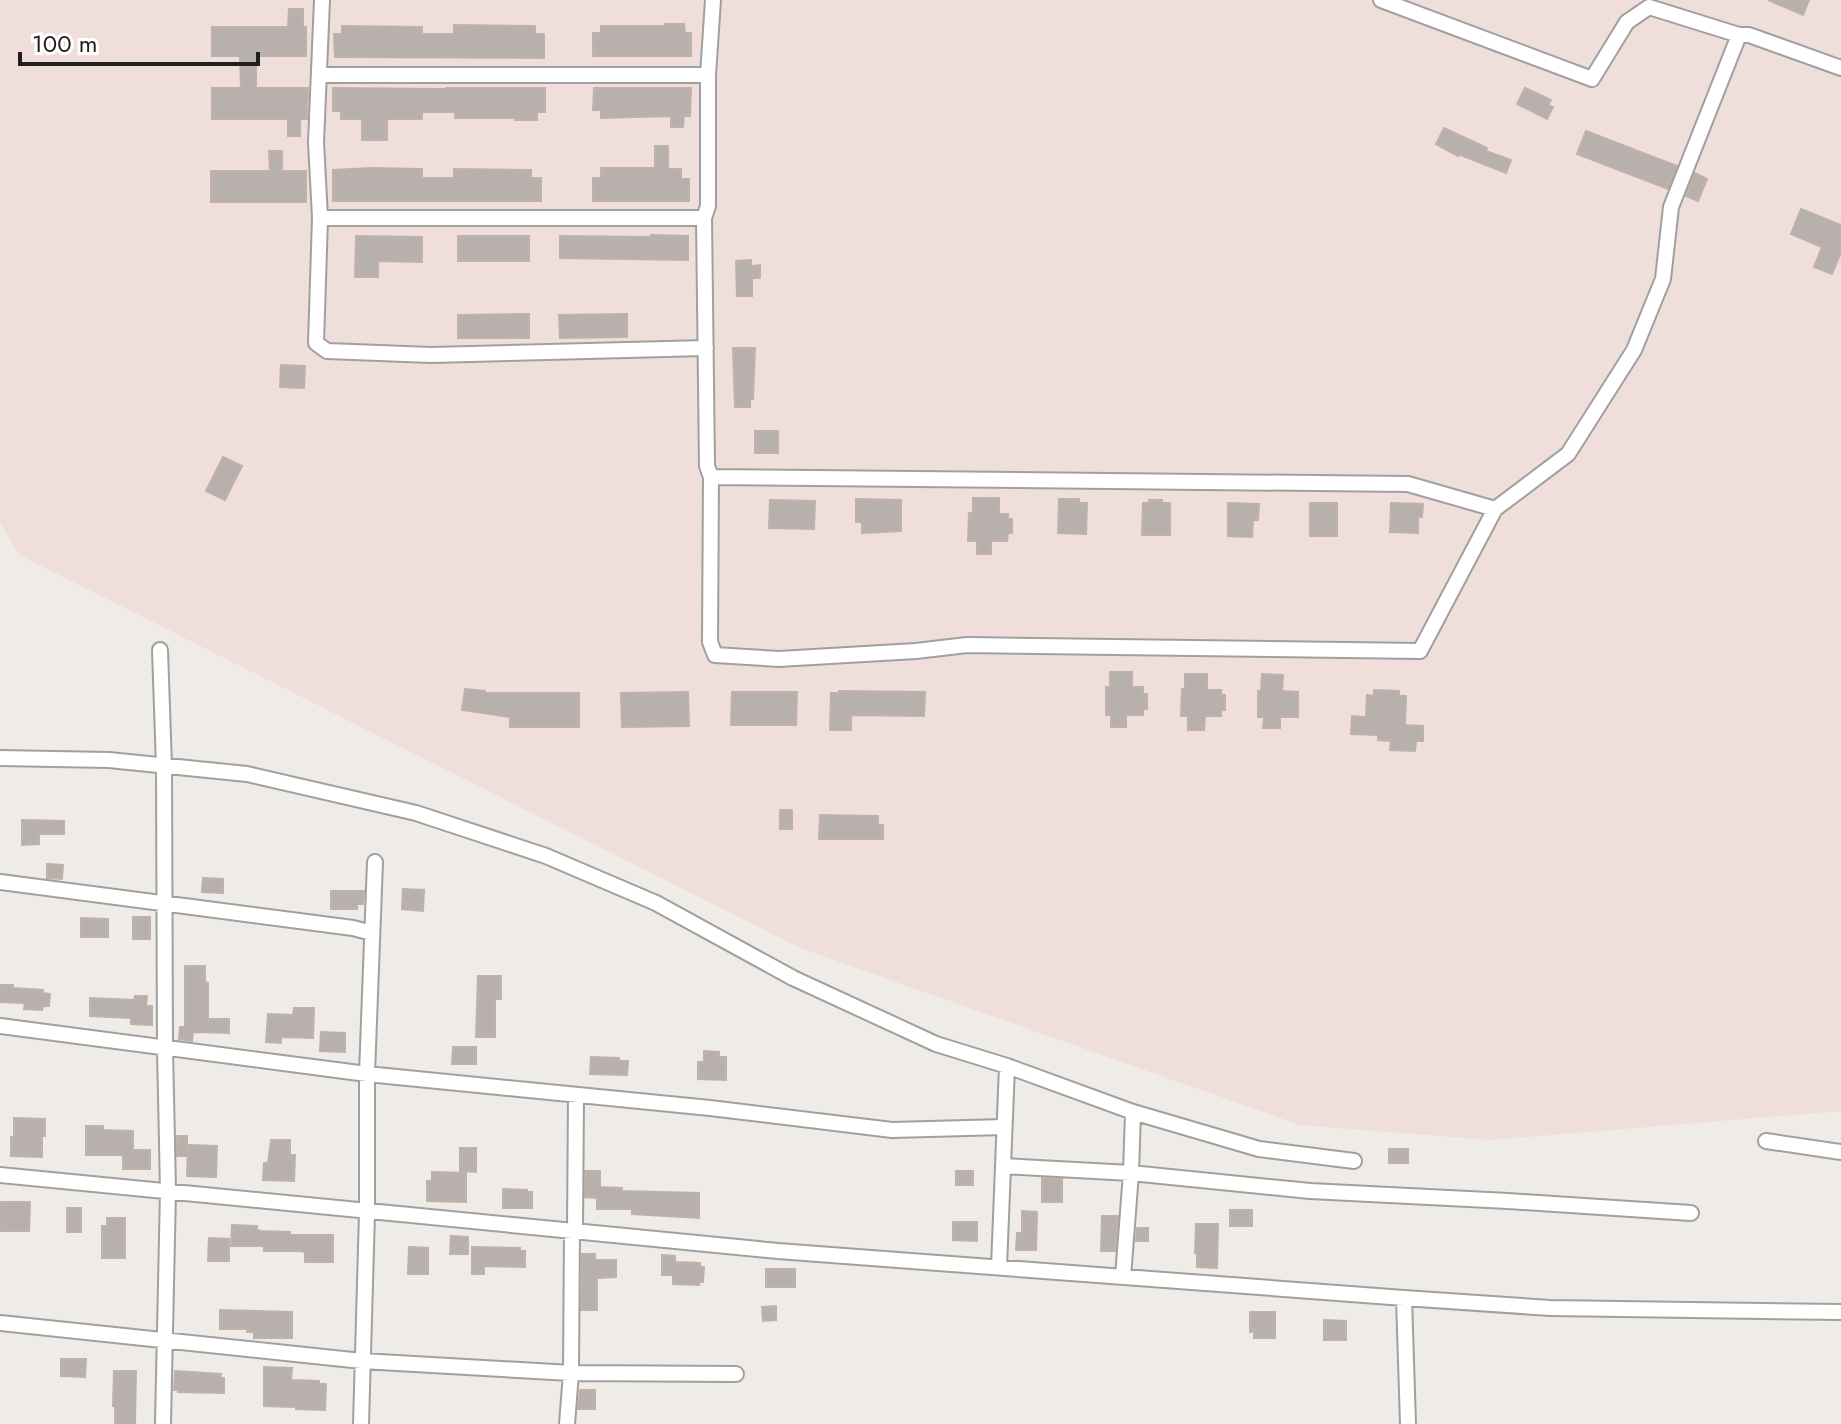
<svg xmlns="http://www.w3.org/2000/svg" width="1841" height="1424" font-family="Jost,sans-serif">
	<rect width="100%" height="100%" fill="#efebe6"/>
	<path fill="#f0dedb" d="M0,0h1841v1111l-351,29 -190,-15 -500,-177 -780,-393 -20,-32z"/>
	<path fill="#b8b0ac" stroke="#c0b1aa" stroke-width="2" d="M1768,0h41l-6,15z
		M289,9h14v18h3v29h-50v32h52l-1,31h-7v17h-12v-17h-76v-31h29l-1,-32h-28v-29h76z
		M665,24h19l1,9h6v23h-98v-23h8v-7h64z
		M454,25l81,1v8h9v24l-209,-1 -1,-23h8v-8l80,1v7h32z
		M333,88l113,1v-1h99v24h-8v8h-22v-2h-60v-6h-33v7h-35v21h-25v-21h-21v-8h-8z
		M594,88h97l-1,28h-6l-1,11h-12v-11l-70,2v-8h-8z
		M1525,88l26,12 -3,5 5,2 -6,12 -30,-15z
		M1444,128l43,20 -1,3 25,9 -5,13 -48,-19v2l-22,-12z
		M1586,131l91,35 -9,23 -91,-35z
		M655,146h13v23h13v10h8v22h-96v-23h8v-10h54z
		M269,151h13v20h24v31h-95v-31h59z
		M372,168l50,1v9h32v-9l77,1v8h10v23h-208v-31z
		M1695,173l12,6 -9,22 -12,-5z
		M1801,209l40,16v27l-9,22 -18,-7 8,-20 -31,-13z
		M651,235l37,1v24l-128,-2v-22l91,1z
		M356,236l66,1v25l-44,-1v16h-23z
		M458,236h71v25h-71z
		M751,260v6l9,-1v13h-8v18h-15l-1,-35z
		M529,314v24h-71v-23z
		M627,314v23l-67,1 -1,-23z
		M733,348h22l-2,51h-3v8h-15z
		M281,365l24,1 -1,22 -24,-1z
		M755,431h23v22h-23z
		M223,457l19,9 -17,34 -19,-9z
		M973,498h26v16h9v5h4v14h-4l-1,8h-16v13h-14v-13h-9l1,-28h4z
		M856,499l45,1v31l-39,2v-11h-6z
		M1059,499h20v4h8l-1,31 -28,-1z
		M770,500l45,1 -1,28 -45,-1z
		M1149,500h13v3h8v32h-28l1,-32h6z
		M1228,503l31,1 -1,16h-5l-1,17 -24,-1z
		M1310,503h27v33h-27z
		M1391,503l32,1 -1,13h-4v16l-28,-1z
		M1110,672h22v15h11v7h4v15h-4v6h-17v12h-15v-12h-5v-28h4z
		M1185,674h22v16h14v5h4v15h-4v6h-16l-1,14h-16v-14h-7l1,-27h3z
		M1262,674l21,1 -1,16 16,1v25h-18v11h-17l1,-11h-6v-26h3z
		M465,689l20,2v2h94v34h-69v-10l-48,-7z
		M1374,690l25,1v5h7l-1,29 18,1v15h-7l-1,10 -25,-1 1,-9 -13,-1v-5l-27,-1 1,-18 14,1 1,-22 7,1z
		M839,691l86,1 -1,24 -73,-1v15h-21l1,-37h8z
		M688,692l1,34 -67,1 -1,-34z
		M732,692h65l-1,33h-65z
		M780,810h12v19h-12z
		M820,815l58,1v9h5v14h-64z
		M22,820l42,1v13h-25v10l-17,1z
		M47,864l16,1 -1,14 -15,-1z
		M203,878l20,1v14l-21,-1z
		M403,889l21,1 -1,21 -21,-2z
		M331,891h33l-1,13h-6v5h-26z
		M133,917h17v22h-17z
		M81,918l27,1v18h-27z
		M185,966h20v16l3,1v36h21v14l-36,-1 -1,9 -13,-2 1,-12h5z
		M478,976h23v23h-6v38h-19z
		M0,985h13v3l30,2v3l7,1 -1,12h-6l-1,4 -18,-1 1,-6 -25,-1z
		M135,996h12l-1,10h6v19l-21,-1v-6l-41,-2v-18l44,2z
		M294,1008h20l-1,30 -32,-1v6l-15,-1 2,-28 25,1z
		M321,1032l24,1v19l-25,-1z
		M453,1047h23v17h-24z
		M704,1051l15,1v5h7v23l-28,-1v-17h6z
		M591,1057l28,1v3h9l-1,14 -37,-1z
		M14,1118l31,1v17h-3v21l-31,-1v-19h3z
		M86,1126h17v4l30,1v19h17v19h-27v-14h-37z
		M177,1136h10v20h-10z
		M271,1140h19v15h5l-1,26 -31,-1 1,-17h4z
		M188,1145l29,1 -1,31 -29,-1z
		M460,1148h16v24l-16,-1z
		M1389,1149h19v14h-19z
		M585,1171h15v16l22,1v3l77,2v25l-67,-4v-5h-35v-11l-12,-1z
		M956,1171h17v14h-17z
		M432,1172l34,1v29l-39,-1v-20h5z
		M1042,1178l20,1v23h-20z
		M503,1189l24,1v2h5v16h-29z
		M0,1202h30l-1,29h-29z
		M67,1208h14v24h-14z
		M1230,1210h22v16h-22z
		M1022,1211l15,1 -1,38h-20l1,-17h5z
		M1102,1216h16l-3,35h-14z
		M107,1218h18v40h-23v-32h5z
		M953,1222h24v19l-24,-1z
		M1196,1224h22l-1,44 -20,-1v-14h-2z
		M232,1225l25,1v4l4,1 29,1v3h43v27h-28v-10l-5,-1h-36v-5h-33z
		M1137,1228h11v13h-12z
		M451,1236l17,1v17h-18z
		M209,1238l20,1v22h-21z
		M409,1247l19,1v26h-20z
		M472,1247l48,1v3h5v16l-41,-1v8h-12z
		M582,1254h13v6h21v17l-19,1v32h-16z
		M662,1255l13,1v6l25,1v4h4l-1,15h-4v3l-26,-1v-9h-11z
		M766,1269h29v18h-29z
		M776,1306v14l-13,1 -1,-14z
		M220,1310l72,2v26h-38v-6h-7v-3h-27z
		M1250,1312h25v26h-21v-7l-4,1z
		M1324,1320l22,1v19h-22z
		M61,1359h25l-1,18 -24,-1z
		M264,1367l28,1 -1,12 28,1v3h7l-1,26 -29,-1v-2l-32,-1z
		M114,1371h22l-1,53h-20v-18h-2z
		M175,1371l46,3 -1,4h4v15l-46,-1v-2h-4z
		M580,1390h15v19h-17z"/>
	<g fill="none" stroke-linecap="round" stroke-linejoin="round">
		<g stroke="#a0a0a0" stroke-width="18">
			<path id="minor" d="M322,0l-6,142 4,76 -4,125 11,8 104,4 275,-7
				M713,0l-5,75v131l-4,12 3,248 4,11 -1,165 5,13 64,4 137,-8 51,-6 453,6 75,-142 73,-55 66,-104 29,-71 8,-72 68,-172
				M1381,0l211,79 35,-57 22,-15 90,28h10l92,33
				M319,75h389
				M320,218h384
				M711,477l697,7 87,25
				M160,650l4,116 1,283 3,142 -5,233
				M0,758l109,2 138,14 169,39 130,43 110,47 137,75 143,66 71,22 126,46 126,37 95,12
				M0,882l353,46 19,5
				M0,1026l367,48 343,34 182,22 112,-3
				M1766,1141l75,11
				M1003,1166l128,7 179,18 198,10 183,12
				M0,1175l778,76 626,47 146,10 291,4
				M999,1267l8,-201
				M1123,1277l8,-104 2,-61
				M1404,1298l4,126
				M0,1323l362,38 209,12 165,1
				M361,1424l6,-211v-139l8,-212
				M567,1424l4,-51 1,-142 3,-2 1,-133"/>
		</g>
		<use href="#minor" stroke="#fff" stroke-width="14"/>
	</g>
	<path d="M20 52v12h238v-12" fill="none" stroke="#1f1f1f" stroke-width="4"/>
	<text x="32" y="52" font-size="24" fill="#1f1f1f" stroke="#ffffff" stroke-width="6" paint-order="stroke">100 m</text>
</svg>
